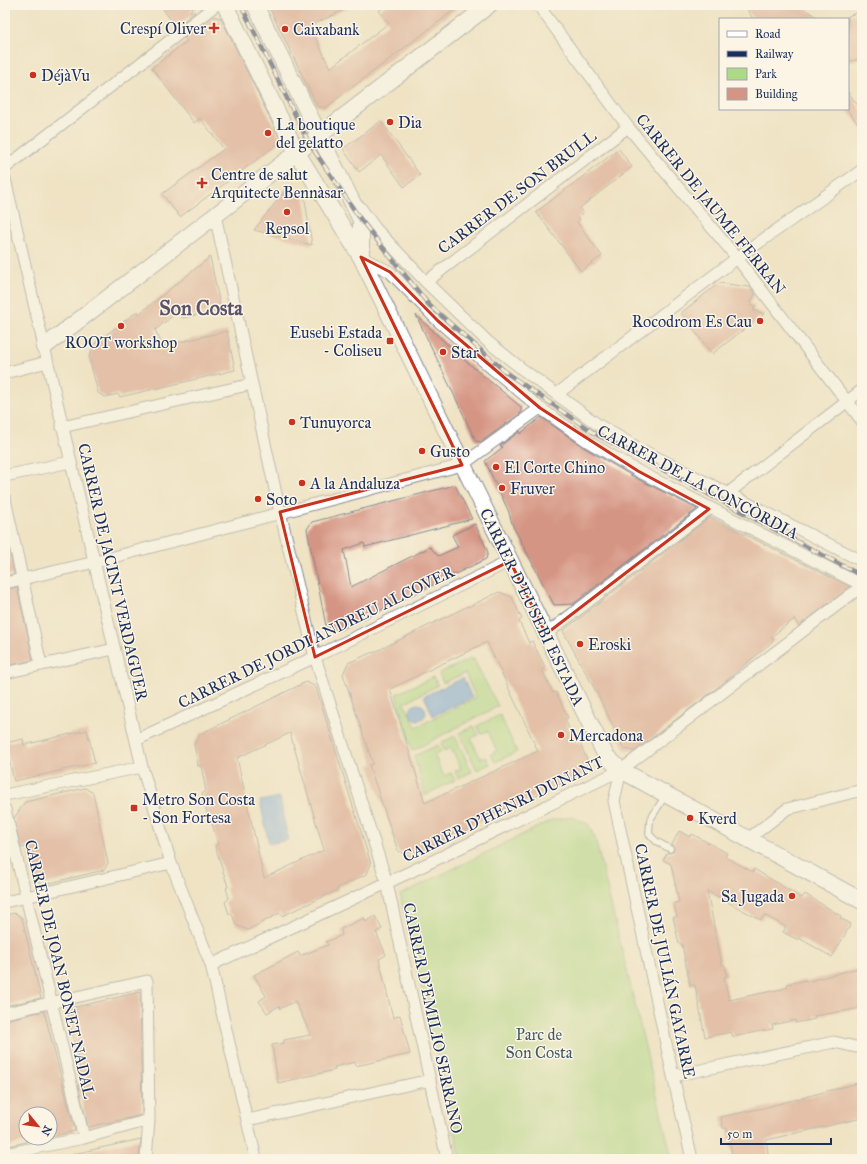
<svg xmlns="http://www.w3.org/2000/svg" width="867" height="1164" font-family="'IM FELL Great Primer',serif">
	<rect width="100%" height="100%" fill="#fcf5e5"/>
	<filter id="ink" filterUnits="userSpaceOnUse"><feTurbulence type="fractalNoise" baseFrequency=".025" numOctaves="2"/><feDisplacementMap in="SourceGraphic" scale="8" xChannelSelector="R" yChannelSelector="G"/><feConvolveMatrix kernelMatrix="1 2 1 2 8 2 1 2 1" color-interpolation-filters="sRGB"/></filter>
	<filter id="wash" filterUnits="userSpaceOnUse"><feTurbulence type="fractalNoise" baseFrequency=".012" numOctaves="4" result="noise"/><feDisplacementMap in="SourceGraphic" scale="16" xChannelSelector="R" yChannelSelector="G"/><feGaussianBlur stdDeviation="0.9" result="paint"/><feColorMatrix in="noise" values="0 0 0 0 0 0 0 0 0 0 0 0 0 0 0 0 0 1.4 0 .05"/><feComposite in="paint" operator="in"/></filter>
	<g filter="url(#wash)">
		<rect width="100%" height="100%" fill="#efe3c4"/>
		<path fill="#acda87" stroke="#648472" d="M473,658l25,48 -86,45 -16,-57 37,-17 5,8 -34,18 12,24 60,-29 -11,-25 -22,10 -4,-10z
			M500,715l17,37 -22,10 -4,-8 6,-3 -9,-20 -7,3 -4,-8z
			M474,726l4,9 -7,4 10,20 5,-2 4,7 -13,6 -18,-37z
			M455,736l17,36 -14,6 -3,-7 6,-3 -10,-20 -7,3 -3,-8z
			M438,745l3,7 -7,3 10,21 7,-3 4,7 -30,15 -11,-39z
			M572,817l16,7 7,14 77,321h-211l-61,-264 152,-75z"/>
		<path fill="#71a4dd" stroke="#466a9e" d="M463,678l9,20 -39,18 -9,-20z
			M410 712a8 8 0 1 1 16 0a8 8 0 1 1-16 0Z
			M280,797l8,43 -19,4 -9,-43z"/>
		<g id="blocks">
			<path fill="#d59584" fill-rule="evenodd" d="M160,5h38l-8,6 5,1 -19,15z
				M268,5h86l-44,21 20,42 59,-45 -10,-12 7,-6h75l-136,103 -8,-2z
				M745,5h53l22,14h-67z
				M862,11v47l-14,4v-46z
				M213,16l8,2 59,121 -1,4 -99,74 -18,-23 62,-45 -24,-31 -6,5 -42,-55 35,-27 -3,-3z
				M848,92l14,19v18l-14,-18z
				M381,121l39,54 -16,12 -23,-32 -22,17 -16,-23z
				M619,149l13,18 -52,41 3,5 -5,5 2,2 -3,2 25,34 -21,15 -45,-59z
				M286,189l18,5 8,51 -58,-15z
				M210,257l11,53 -39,8 -2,-8 -25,20 8,16 64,-15 8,39 -115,27 -2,-3 -13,3 -7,-4 -9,-36 6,-14 43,-32 1,3z
				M719,283l31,4 5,7 -5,10 5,2 -2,4 11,4 -52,40 -31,-41z
				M416,315l46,43 59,49v6l-40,29 -5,-1z
				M541,417l42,30 51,30 63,32 -124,95 -19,1 -41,-79 -5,-16 -23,-49 18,-14 -3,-1 20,-15v3z
				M455,485l17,34 -107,28 -1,-4 -20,7 7,37 79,-40 8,9 20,-9 -6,-12 23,-11 13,28 -2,7 -148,72 -12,-5 -19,-97 5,-7z
				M710,517l140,70 -51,39 -5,-7 -23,18 3,3 -47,40 -92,71 -11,-2 -26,-54 -35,-64z
				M5,555h5l4,19 -9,2z
				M17,587l16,73 -28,6v-76z
				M499,592l13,5 10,22 -3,2 10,22 3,-2 13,26 -3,3 11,23 3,-1 12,26 -3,1 10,24 4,-2 9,21 -6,13 -41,17 1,1 -27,14 -1,-2 -15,6 -47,26 -1,-2 -40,21 -13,-5 -29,-86 4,-1 -30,-90 5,-11 25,-11v1l95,-47v1zM487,642l51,109 -113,52 -35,-114z
				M306,682l10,5 55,177 -4,10 -30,14 1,2 -56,26 -2,-3 -32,17 -12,-5 -4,-11h-3l-4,-12 4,-4 -3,-10 2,-1 -13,-41 3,-2 -7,-24h-2l-7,-26 4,-3 -5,-25h-3l-4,-22 6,-10zM290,733l34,117 -60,28 -27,-120z
				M87,730l8,33 -81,18 -9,-38 18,-4 1,6z
				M85,788l8,5 15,70 -4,7 -62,15 -7,-6 -7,-33 -7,2 -7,-30 11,-16z
				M679,831l11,6 2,-3 35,19 -2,4 28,15 1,-3 48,29 3,-4 36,22 -1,2 11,6 -19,33 -33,-19 -1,2 -15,-8 3,-5 -22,-12 -3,5 -54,-29 15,74h3l2,11 -3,1 5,23 53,-11 6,-2 -1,-3 19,-4v2l56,-15v41l-48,8 1,3 -20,4v-3l-23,5 1,4 -17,3 -23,5 -2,-5 -26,5 -10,-52h-5l-8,-41h-3l-6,-27h4l-3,-14 5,-1 -8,-38 -8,-4 5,-8 2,1 4,-2 -2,-6z
				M15,913l7,5 19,80 -36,8v-91z
				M375,916l7,13 -6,3 10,23 -7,4 14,59 7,-3 10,39 -54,12 -1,-4 -21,5 1,3 -57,13 -6,-38 12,-2v-3l27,-5 -16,-34 -15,8 -1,-3 -12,7 -8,-12 7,-5 -12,-21 44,-23 2,4 28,-11 -2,-3 16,-7 -1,-6 23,-11 2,4z
				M140,992l2,123 -54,12 -10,-42 5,-1 -16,-75z
				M44,1011l31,120 -25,6v-23h-24v28l-21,5v-127z
				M862,1082v36l-96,22 3,19h-36l-6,-31h-4l-2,-11 42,-9z
				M141,1139l-2,20h-65l-1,-5z"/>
		</g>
	</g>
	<g filter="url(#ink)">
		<use href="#blocks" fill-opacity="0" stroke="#858991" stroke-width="1"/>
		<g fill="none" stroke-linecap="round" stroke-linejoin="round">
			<g stroke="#858991" stroke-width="8">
				<path id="lane" d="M665,796l-15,24 -1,14 7,7 14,8"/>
			</g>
			<g stroke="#858991" stroke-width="13">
				<path id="street" d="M538,5l90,122 109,131 125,163
					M5,168l211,-163
					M5,179l137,588 29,96 40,102 45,194
					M360,207l16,22 50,53 61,59 35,28 75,55 43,25 222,112
					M215,215l65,297 35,145 72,226 60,276
					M361,257l29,15 48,49 51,45 51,42 47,33 51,30 224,114
					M426,282l202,-155
					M5,373l42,-11
					M557,394l180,-136 125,-88
					M62,427l190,-43
					M5,476l65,-14
					M727,494l135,-104
					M5,499l36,166
					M5,583l90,-21 367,-97 78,-57
					M546,634l163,-125
					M5,673l109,-24
					M136,740l179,-83 195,-96
					M621,770l-7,31 59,275 19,83
					M5,795l137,-28
					M5,809l79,329
					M748,839l39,-30 75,-19
					M5,902l166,-39
					M211,965l199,-93 211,-102 241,-184
					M5,1013l142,-32 2,139 -3,39
					M673,1076l161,-34 22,5
					M247,1120l183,-40
					M5,1154l79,-16 65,-18"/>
			</g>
			<g stroke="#858991" stroke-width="18">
				<path id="secondary" d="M225,5l72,148 64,104 245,499 15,14 241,131
					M255,5l106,215v37
					M44,347l445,-342"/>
			</g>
			<use href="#lane" stroke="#fff" stroke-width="5.5"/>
			<use href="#street" stroke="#fff" stroke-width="11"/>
			<use href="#secondary" stroke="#fff" stroke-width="16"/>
			<g stroke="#1b2f5e" stroke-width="4.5">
				<path id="rail" d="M241,5l68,138 52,77 68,85 79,69 86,59 268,143"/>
			</g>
			<use href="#rail" stroke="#fcf5e5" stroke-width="3" stroke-dasharray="9" stroke-linecap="butt"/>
		</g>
	</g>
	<path d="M0 0H867V1164H0ZM361,257l29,15 48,49 102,87 98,63 71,38 -163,125 -36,-73 -195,96 -35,-145 182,-47z" fill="#efe3c4" fill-opacity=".55" fill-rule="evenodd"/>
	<path fill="none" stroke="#c8321e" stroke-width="3" stroke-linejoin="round" d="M361,257l29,15 48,49 102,87 98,63 71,38 -163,125 -36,-73 -195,96 -35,-145 182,-47z"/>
	<g fill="#c8321e" stroke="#fcf5e5" stroke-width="1.5">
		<path d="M212 22h4v4h4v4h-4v4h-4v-4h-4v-4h4z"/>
		<circle cx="285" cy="29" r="4"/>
		<circle cx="33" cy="75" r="4"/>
		<circle cx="390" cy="122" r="4"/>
		<circle cx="268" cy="133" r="4"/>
		<path d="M200 177h4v4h4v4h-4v4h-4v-4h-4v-4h4z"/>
		<circle cx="287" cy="212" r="4"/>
		<circle cx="760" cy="321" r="4"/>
		<circle cx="121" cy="326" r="4"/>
		<rect x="386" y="337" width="8" height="8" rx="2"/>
		<circle cx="443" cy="352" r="4"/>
		<circle cx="292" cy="422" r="4"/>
		<circle cx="422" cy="451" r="4"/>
		<circle cx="496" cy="467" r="4"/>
		<circle cx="302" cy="483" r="4"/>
		<circle cx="502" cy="488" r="4"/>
		<circle cx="258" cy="499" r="4"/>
		<circle cx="580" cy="644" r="4"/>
		<circle cx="561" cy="735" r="4"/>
		<rect x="130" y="804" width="8" height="8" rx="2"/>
		<circle cx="690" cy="818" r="4"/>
		<circle cx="792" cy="896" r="4"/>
	</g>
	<g text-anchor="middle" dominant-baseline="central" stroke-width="3" stroke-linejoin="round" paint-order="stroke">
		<g font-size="16" fill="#1b2f5e" stroke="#fcf5e5" text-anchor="start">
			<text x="206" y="28" text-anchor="end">Crespí Oliver</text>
			<text x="293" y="29">Caixabank</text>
			<text x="41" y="75">DéjàVu</text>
			<text x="398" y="122">Dia</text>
			<text x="276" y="124">La boutique<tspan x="276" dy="18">del gelatto</tspan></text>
			<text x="211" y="174">Centre de salut<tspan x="211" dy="18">Arquitecte Bennàsar</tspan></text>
			<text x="287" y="228" text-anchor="middle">Repsol</text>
			<text x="752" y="321" text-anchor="end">Rocodrom Es Cau</text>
			<text x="382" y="332" text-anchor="end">Eusebi Estada<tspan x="382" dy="18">- Coliseu</tspan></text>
			<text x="121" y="342" text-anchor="middle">ROOT workshop</text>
			<text x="451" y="352">Star</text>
			<text x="300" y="422">Tunuyorca</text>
			<text x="430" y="451">Gusto</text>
			<text x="504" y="467">El Corte Chino</text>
			<text x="310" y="483">A la Andaluza</text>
			<text x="510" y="488">Fruver</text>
			<text x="266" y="499">Soto</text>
			<text x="588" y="644">Eroski</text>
			<text x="569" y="735">Mercadona</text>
			<text x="142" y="799">Metro Son Costa<tspan x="142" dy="18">- Son Fortesa</tspan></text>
			<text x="698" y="818">Kverd</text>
			<text x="784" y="896" text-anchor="end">Sa Jugada</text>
		</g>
		<g font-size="16" fill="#1b2f5e" stroke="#fcf5e5">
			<text transform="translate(517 192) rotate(-37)">CARRER DE SON BRULL</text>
			<text transform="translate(711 204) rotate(51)">CARRER DE JAUME FERRAN</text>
			<text transform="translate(698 482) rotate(28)">CARRER DE LA CONCÒRDIA</text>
			<text transform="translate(113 572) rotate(77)">CARRER DE JACINT VERDAGUER</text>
			<text transform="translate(532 607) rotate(64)">CARRER D'EUSEBI ESTADA</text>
			<text transform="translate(316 637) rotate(-26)">CARRER DE JORDI ANDREU ALCOVER</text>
			<text transform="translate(503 809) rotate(-26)">CARRER D'HENRI DUNANT</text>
			<text transform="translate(665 961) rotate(78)">CARRER DE JULIÁN GAYARRE</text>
			<text transform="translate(60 969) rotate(77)">CARRER DE JOAN BONET NADAL</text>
			<text transform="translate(433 1018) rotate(78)">CARRER D'EMILIO SERRANO</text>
		</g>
		<g font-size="16" fill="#3f5a68" stroke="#fcf5e5">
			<text x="539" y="1034">Parc de<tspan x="539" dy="18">Son Costa</tspan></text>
		</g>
		<g font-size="20" font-weight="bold" fill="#5c536b" stroke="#fcf5e5">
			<text x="201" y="308">Son Costa</text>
		</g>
	</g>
	<rect width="867" height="1164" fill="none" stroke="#fcf5e5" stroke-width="20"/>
	<rect x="719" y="18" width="130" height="92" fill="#fcf5e5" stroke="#a2a6af"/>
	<rect x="727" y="31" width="20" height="6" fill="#ffffff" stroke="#a2a6af"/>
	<text x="755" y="38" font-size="12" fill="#1b2f5e">Road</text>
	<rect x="727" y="51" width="20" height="6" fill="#1b2f5e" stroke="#a2a6af"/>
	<text x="755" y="58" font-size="12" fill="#1b2f5e">Railway</text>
	<rect x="727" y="68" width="20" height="12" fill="#acda87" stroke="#a2a6af"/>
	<text x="755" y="78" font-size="12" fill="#1b2f5e">Park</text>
	<rect x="727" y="88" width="20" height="12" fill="#d59584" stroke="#a2a6af"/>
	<text x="755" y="98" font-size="12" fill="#1b2f5e">Building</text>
	<g transform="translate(38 1126) rotate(119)"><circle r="19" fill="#fcf5e5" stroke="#a2a6af"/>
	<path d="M0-3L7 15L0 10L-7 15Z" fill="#c8321e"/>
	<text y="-6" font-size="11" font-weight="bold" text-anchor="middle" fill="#1b2f5e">N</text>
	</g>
	<path d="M721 1138v6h110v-6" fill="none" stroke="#1b2f5e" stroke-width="2"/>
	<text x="727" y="1138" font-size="12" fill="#1b2f5e" stroke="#fcf5e5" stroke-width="3" paint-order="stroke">50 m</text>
</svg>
